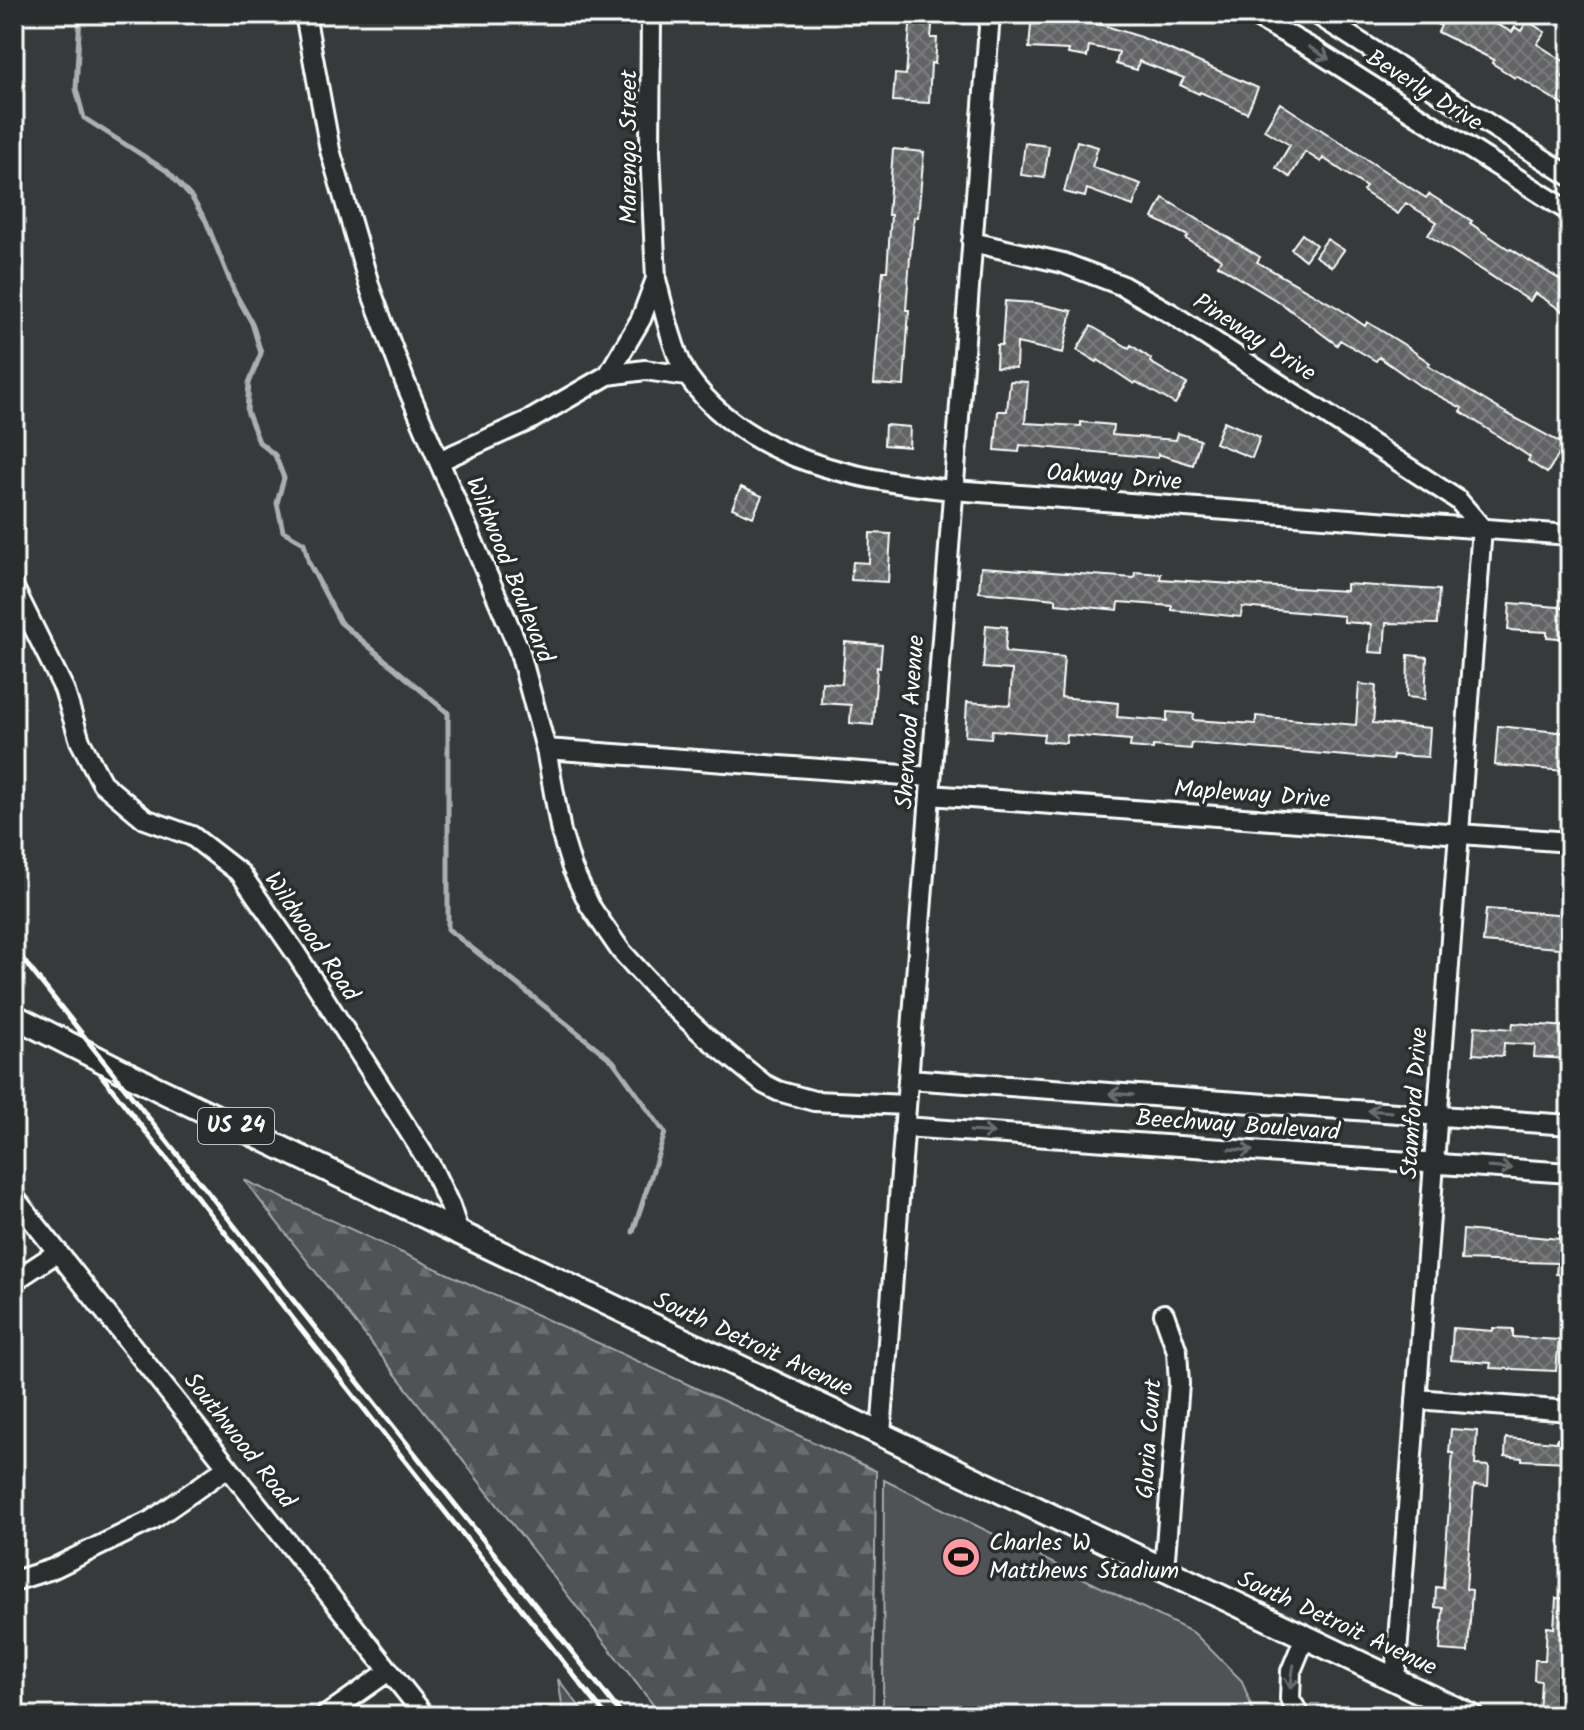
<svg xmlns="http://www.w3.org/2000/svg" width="1584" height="1730" font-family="Kalam,sans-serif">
	<defs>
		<pattern id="forest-firs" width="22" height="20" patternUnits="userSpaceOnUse" patternTransform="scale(2)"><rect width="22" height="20" fill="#505354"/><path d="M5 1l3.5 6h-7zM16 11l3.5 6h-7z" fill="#6a6d6e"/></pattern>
		<pattern id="building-cross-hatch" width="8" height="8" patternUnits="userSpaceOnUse" patternTransform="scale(2)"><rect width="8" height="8" fill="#636465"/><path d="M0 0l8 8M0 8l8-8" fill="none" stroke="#7a7b7c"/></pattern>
	</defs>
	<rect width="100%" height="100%" fill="#373a3b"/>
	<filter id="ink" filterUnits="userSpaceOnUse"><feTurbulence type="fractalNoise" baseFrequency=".0125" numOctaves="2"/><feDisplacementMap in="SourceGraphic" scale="16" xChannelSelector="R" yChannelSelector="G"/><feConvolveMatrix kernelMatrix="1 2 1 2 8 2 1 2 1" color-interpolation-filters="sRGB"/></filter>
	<g filter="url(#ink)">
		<path fill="url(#forest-firs)" stroke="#a8a9aa" stroke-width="2" d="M244,1180l632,291 -3,245h-211z
			M558,1679l29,37h-23z"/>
		<path fill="#505354" stroke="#a8a9aa" stroke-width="2" d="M884,1480l310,153 48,48 13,35h-372z"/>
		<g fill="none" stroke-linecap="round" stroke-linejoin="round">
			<path stroke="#adaeaf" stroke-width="5" d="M80,14l-4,75 8,29 83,53 25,27 14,23 28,70 18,32 9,30 -12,30 -2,28 12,31 16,13 9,23 -7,25 6,28 21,12 5,20 31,59 108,91v216l165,132 52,72 -32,99"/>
		</g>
		<path fill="url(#building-cross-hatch)" stroke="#fff" stroke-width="2" d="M911,14h22l-2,24h6l-2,26 -4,-1 -2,40 -36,-2 2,-27 11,1z
			M1032,14h22l52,12 35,11 117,51 -11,25 -47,-21 -1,2 -19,-9 4,-7 -45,-17 -2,9 -21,-6 3,-12 -30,-6 -2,11 -19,-3 1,-4 -40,-2z
			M1417,14h59l36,18 3,-5 6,4 6,-10 18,11 -8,12 33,21 -7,12 7,5v27l-54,-33 -1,2 -23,-15 2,-3 -56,-28 3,-6z
			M1280,103l146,95 3,-4 43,27 -2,2 40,27 1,-1 59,37v30l-35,-23 -5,8 -102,-66 9,-13 -31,-19 -8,11 -35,-23 3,-4 -43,-29 -2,4 -16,-10 -15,25 -14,-9 14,-23 -26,-15z
			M1077,141l21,6 -6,20 49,17 -8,22 -46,-17 -2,8 -21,-5z
			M1025,143l24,3 -5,32 -23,-3z
			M893,149l31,3 -6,65h-4l-4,41 -4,52h3l-5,76 -30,-2 9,-113h4l4,-56h-3z
			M1163,198l97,59 -3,5 83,47 25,17 2,-4 36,22 27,19 -2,3 78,47 59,32 -18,28 -19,-12 2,-4 -70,-46 2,-3 -42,-22 -41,-29 -3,4 -36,-21 -3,5 -55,-41 -64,-39 3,-6 -35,-20 2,-3 -35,-18z
			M1302,234l14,11 -11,15 -14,-11z
			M1327,239l17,11 -12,17 -17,-11z
			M1005,301l31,2 36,8 -9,42 -46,-10 -1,25 -20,-1 1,-22h5z
			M1091,326l38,22 2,-3 20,14 -1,3 37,22 -12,20 -39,-22 -2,2 -36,-24 -1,2 -20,-12z
			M1010,381l18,1 -3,41 56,3v-4l32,3 -1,10 64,5 2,-7 22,7 -7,25 -35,-11v4l-138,-13 -1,7 -24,-2 3,-39h9z
			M1224,421l36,16 -8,21 -37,-15z
			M885,425l25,2 -1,20 -25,-2z
			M741,487l21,9 -9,21 -21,-9z
			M870,533l21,1 -3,48 -37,-2 2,-18 16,1z
			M981,567l153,11 1,-6 26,2 -1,5 101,7 85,5v-7l93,6 -2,34 -51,-1 -2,30 -15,-1 2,-28 -27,-2v-6l-102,-9 -1,10 -69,-7v-4l-53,-4 -1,8 -62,-6v-5l-77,-7z
			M1510,603l60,5 -1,31 -22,-2v-5l-39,-2z
			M986,625l21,2 -2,25 59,5 -3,40 57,6 -1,14 50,4v-9l27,2 -1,6 63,4v-8l100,9 3,-41 17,2 -3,37 57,5 -2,29 -35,-2 -1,5 -200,-17 -1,6 -38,-3v3l-23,-2 1,-7 -64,-5 -1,8 -23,-2 1,-7 -52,-4 -1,8 -26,-2 2,-34 43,3 2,-35 -29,-2z
			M845,642l37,3 -2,23 -3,-1 -4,58 -23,-2 1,-18 -30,-2 1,-21 20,2z
			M1408,655l19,2 -2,42 -18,-2z
			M1498,726l70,7 -3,38 -70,-6z
			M1486,909l84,6v34l-87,-7z
			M1513,1023l57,4v32l-36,-2 1,-12 -31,-2 -1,13 -30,-2 2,-28 37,3z
			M1463,1230l96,9v-7h11v43l-14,-1 1,-11 -96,-3z
			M1453,1328l40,3v-3l20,1v8l46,3 -3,31 -66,-3 1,-5 -40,-3z
			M1451,1429l26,2 -2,34 14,1 -1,20 -14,-1 -8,104 6,1 -4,62 -28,-2 3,-42 -8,-1 1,-20 7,1 10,-135h-4z
			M1506,1438l51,4v-4l13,1v23l-48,-2v-2l-17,-2z
			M1556,1598l14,1v115l-31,-2 2,-31 -7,-1 1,-20h10l2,-33 7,1z"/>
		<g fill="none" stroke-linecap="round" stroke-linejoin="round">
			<g stroke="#fff" stroke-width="24">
				<path id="minor" d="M305,14l25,136 41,141 34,91 114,267 27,100 15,83 11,36 18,38 31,45 44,48 41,38 58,47 14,7 36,10 92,4
					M1251,14l62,35 257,163
					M1316,14l254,162
					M972,242l91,21 58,22 51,29 286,186 24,28 -87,1152
					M656,279c6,24 19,81 33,99 58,82 171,103 264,112l617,45
					M608,375l37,-5 41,6
					M439,461l91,-41 78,-45 33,-56 15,-40 -6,-129 1,-136
					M14,588l50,101 16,52 22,42 43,36 47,17 49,38 54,78 136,214 19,40 9,27
					M546,749l385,28
					M930,795l640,47
					M908,1079l662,46
					M904,1127l666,46
					M14,1197l411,519
					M14,1281l44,-29
					M1164,1314l13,37 2,33 -15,186
					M1416,1399l154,12
					M881,1433l109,-1419
					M14,1581l38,-12 100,-49 76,-53
					M325,1716l64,-45
					M1300,1716l-10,-17 1,-28 14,-34"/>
			</g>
			<g stroke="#fff" stroke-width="28">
				<path id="major" d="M14,1016l144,73 1313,627"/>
			</g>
			<use href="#minor" stroke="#2a2d2e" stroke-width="18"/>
			<use href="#major" stroke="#2a2d2e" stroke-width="22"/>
			<path stroke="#fff" stroke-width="5" d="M14,948l609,768
				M101,1075l505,641"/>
		</g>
		<defs><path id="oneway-shaft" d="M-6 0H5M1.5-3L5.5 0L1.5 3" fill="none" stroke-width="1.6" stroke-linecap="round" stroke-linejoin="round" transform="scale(2)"/></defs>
		<g stroke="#6a6c6d">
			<use href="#oneway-shaft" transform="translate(1319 53) rotate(32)"/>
			<use href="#oneway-shaft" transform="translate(1121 1094) rotate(-176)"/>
			<use href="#oneway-shaft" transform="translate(1380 1111) rotate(-176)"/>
			<use href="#oneway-shaft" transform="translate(982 1132) rotate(4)"/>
			<use href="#oneway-shaft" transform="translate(1241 1150) rotate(4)"/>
			<use href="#oneway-shaft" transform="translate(1500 1168) rotate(4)"/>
			<use href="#oneway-shaft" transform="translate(1292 1677) rotate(98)"/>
		</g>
	</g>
	<defs>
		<g id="stadium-disc" transform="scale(2)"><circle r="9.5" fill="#ff9aa2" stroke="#2a2d2e"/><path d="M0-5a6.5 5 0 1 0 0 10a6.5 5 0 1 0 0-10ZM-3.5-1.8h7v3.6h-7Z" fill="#111"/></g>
	</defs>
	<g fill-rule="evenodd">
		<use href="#stadium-disc" x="961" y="1557"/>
	</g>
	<g text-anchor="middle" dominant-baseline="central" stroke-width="7" stroke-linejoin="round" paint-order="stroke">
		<rect fill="#2a2d2e" stroke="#bfc0c0" stroke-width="2" x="198" y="1108" width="76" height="36" rx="6"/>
		<g font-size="22" font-weight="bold" fill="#fff">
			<text x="236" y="1126">US 24</text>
		</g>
		<g font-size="24" fill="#fff" stroke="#2a2d2e">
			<text transform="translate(1424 91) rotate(32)">Beverly Drive</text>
			<text transform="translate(629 147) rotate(-90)">Marengo Street</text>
			<text transform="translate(1254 338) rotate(33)">Pineway Drive</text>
			<text transform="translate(1114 478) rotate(4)">Oakway Drive</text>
			<text transform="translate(509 570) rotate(68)">Wildwood Boulevard</text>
			<text transform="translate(911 722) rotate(-86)">Sherwood Avenue</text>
			<text transform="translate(1252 795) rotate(4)">Mapleway Drive</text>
			<text transform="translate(311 937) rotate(56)">Wildwood Road</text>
			<text transform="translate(1415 1103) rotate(-86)">Stamford Drive</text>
			<text transform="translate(1238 1126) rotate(4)">Beechway Boulevard</text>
			<text transform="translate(753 1345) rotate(25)">South Detroit Avenue</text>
			<text transform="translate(1150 1439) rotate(-86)">Gloria Court</text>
			<text transform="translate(239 1441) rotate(52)">Southwood Road</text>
			<text transform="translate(1337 1624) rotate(25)">South Detroit Avenue</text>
		</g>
		<g font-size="24" fill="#fff" stroke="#2a2d2e" text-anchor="start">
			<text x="989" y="1543">Charles W<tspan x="989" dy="28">Matthews Stadium</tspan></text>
		</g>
	</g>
	<rect width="1584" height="1730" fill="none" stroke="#2a2d2e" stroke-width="48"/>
	<rect x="24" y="24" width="1536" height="1682" fill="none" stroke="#fff" stroke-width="3" filter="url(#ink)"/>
</svg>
